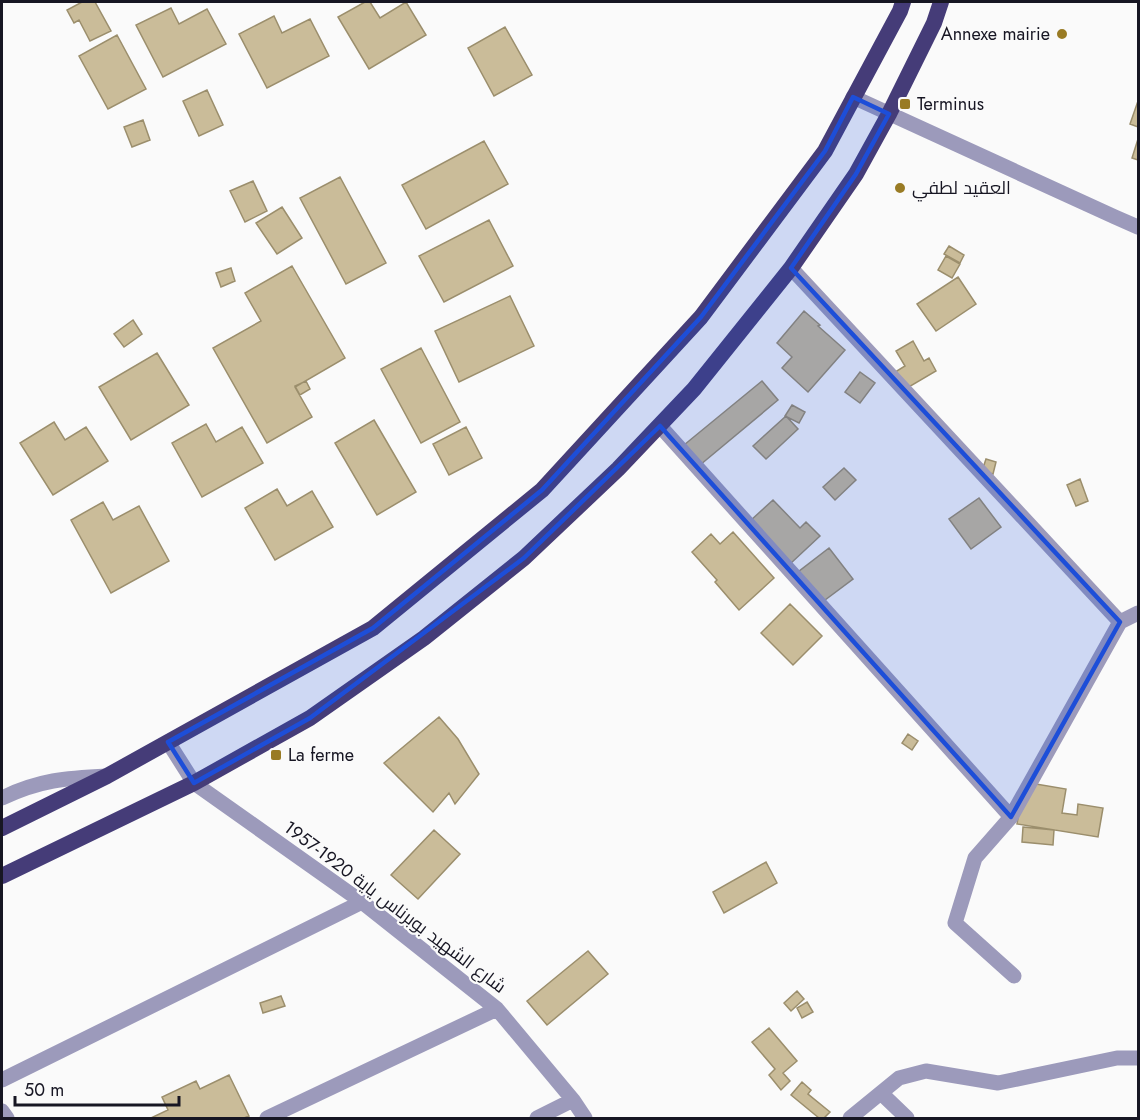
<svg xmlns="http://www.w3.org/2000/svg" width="1140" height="1120" font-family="Jost,Cairo,sans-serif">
	<rect width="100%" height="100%" fill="#fafafa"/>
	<path fill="#cabc99" stroke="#9b8e6c" stroke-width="1.5" d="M82,2h13l16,29 -21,10 -11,-21 -5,3 -7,-13z
		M365,2h5l10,16 26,-16 20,33 -57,34 -31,-52z
		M171,8l8,16 28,-15 19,35 -63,33 -27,-52z
		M274,16l8,17 28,-14 19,37 -62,32 -28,-54z
		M505,27l27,48 -38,21 -26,-48z
		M117,35l29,54 -38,20 -29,-53z
		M207,90l16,35 -24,11 -16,-35z
		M1138,101v26l-8,-3z
		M143,120l7,20 -18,7 -8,-20z
		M1138,139v21l-6,-2z
		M484,141l24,43 -82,45 -24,-44z
		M340,177l46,86 -40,21 -46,-86z
		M253,181l14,30 -22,11 -15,-31z
		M282,207l20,31 -25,16 -21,-31z
		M489,220l24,46 -69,36 -25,-46z
		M949,246l15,9 -4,8 -16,-9z
		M946,256l14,8 -8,14 -14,-8z
		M292,266l53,92 -50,29 17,30 -45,26 -54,-95 48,-27 -16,-28z
		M231,268l4,13 -14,6 -5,-14z
		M958,277l18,27 -40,27 -19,-27z
		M510,296l24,50 -75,36 -24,-51z
		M804,311l16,14 -2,1 27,24 -37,42 -26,-24 10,-11 -15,-14z
		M133,320l9,14 -18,13 -10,-13z
		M913,341l11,20 5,-3 7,13 -34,20 -10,-17 13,-8 -9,-15z
		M421,348l39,74 -39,21 -40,-74z
		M157,353l32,52 -58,35 -32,-53z
		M860,372l15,11 -15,20 -15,-11z
		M306,381l4,8 -10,6 -5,-9z
		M762,381l16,19 -78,65 -16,-20z
		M792,405l13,7 -6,11 -14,-7z
		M786,416l12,13 -32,30 -13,-13z
		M374,420l42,72 -39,23 -42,-72z
		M54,422l11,18 21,-13 22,34 -55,34 -33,-52z
		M206,424l10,18 26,-15 21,36 -61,34 -30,-54z
		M466,427l16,31 -33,17 -16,-31z
		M986,459l10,3 -3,12 -11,-3z
		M844,468l12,12 -21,20 -12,-13z
		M1080,479l8,22 -12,5 -9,-21z
		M277,489l10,17 25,-15 21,36 -58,33 -30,-52z
		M979,498l22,29 -30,22 -22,-30z
		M773,500l27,28 6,-6 14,14 -30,28 -40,-43z
		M103,502l10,18 26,-14 30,55 -58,32 -40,-73z
		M733,532l41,46 -35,32 -24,-28 2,-2 -25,-28 19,-18 9,10z
		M829,548l24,31 -32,24 -23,-31z
		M790,604l32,32 -29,29 -32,-32z
		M439,717l19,22 21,35 -24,30 -6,-11 -16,19 -49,-49z
		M908,734l10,7 -6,9 -10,-7z
		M1024,782l42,7 -4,24 15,2 1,-11 25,4 -5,29 -81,-13z
		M1023,827l31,3 -1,15 -31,-3z
		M434,830l26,24 -42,45 -27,-24z
		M766,862l11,21 -53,30 -11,-21z
		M588,951l20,23 -61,51 -20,-24z
		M797,991l7,8 -13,12 -7,-8z
		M281,996l4,10 -22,7 -3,-10z
		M807,1002l6,10 -11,6 -5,-10z
		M769,1028l28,33 -14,12 7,8 -9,9 -12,-15 6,-6 -23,-27z
		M229,1075l20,41 -5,2h-93l17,-8 -6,-13 34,-16 4,8z
		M802,1082l9,8 -3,4 22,18 -6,6h-5l-28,-23z"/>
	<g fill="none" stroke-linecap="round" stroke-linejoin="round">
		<path stroke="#9c9abb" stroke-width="15" d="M853,97l262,120 23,10
			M791,268l329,354
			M660,426l351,391
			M168,742l26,41 168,119 135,107 76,91 12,18
			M2,798c37,-18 64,-20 105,-22
			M1014,976l-59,-53 20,-65 36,-41 109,-195 18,-9
			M2,1080l360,-178
			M881,1093l26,25
			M2,1111l5,7
			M267,1118l230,-109
			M537,1118l36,-18
			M850,1118l49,-40 27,-7 72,12 119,-25h21"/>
		<path stroke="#453c78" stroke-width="16" d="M2,828l105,-52 266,-148 169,-138 159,-173 124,-166 75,-140 3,-9
			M2,876l192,-93 116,-65 114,-80 100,-80 94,-89 76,-80 97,-121 65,-94 33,-60 45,-91 7,-21"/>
	</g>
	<path fill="#1d4ed8" fill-opacity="0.2" stroke="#1d4ed8" stroke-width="4.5" stroke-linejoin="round" d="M853,97l36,17 -33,60 -65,94 329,354 -109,195 -351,-391 -136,132 -214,160 -116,65 -26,-41 205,-114 169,-138 159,-173 124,-166z"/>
	<g fill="#997b24" stroke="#fafafa" stroke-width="2">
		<circle cx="1062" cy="34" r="6"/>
		<rect x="899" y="98" width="12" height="12" rx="3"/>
		<circle cx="900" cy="188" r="6"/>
		<rect x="270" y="749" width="12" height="12" rx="3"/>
	</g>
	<g text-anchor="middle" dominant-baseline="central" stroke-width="4.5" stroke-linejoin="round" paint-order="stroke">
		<g font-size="18" fill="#171623" stroke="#fafafa" text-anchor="start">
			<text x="1050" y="34" text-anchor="end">Annexe mairie</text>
			<text x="917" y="104">Terminus</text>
			<text x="912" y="188">العقيد لطفي</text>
			<text x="288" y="755">La ferme</text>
		</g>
		<g font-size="18" fill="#171623" stroke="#fafafa">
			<text transform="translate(395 907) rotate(37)">شارع الشهيد بوبرناس ياية 1920-1957</text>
		</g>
	</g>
	<rect width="1140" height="1120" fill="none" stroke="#171623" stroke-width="6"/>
	<path d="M15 1096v9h164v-9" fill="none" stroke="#171623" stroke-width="3"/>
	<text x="24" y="1096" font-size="18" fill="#171623" stroke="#fafafa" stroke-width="4.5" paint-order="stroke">50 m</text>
</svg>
